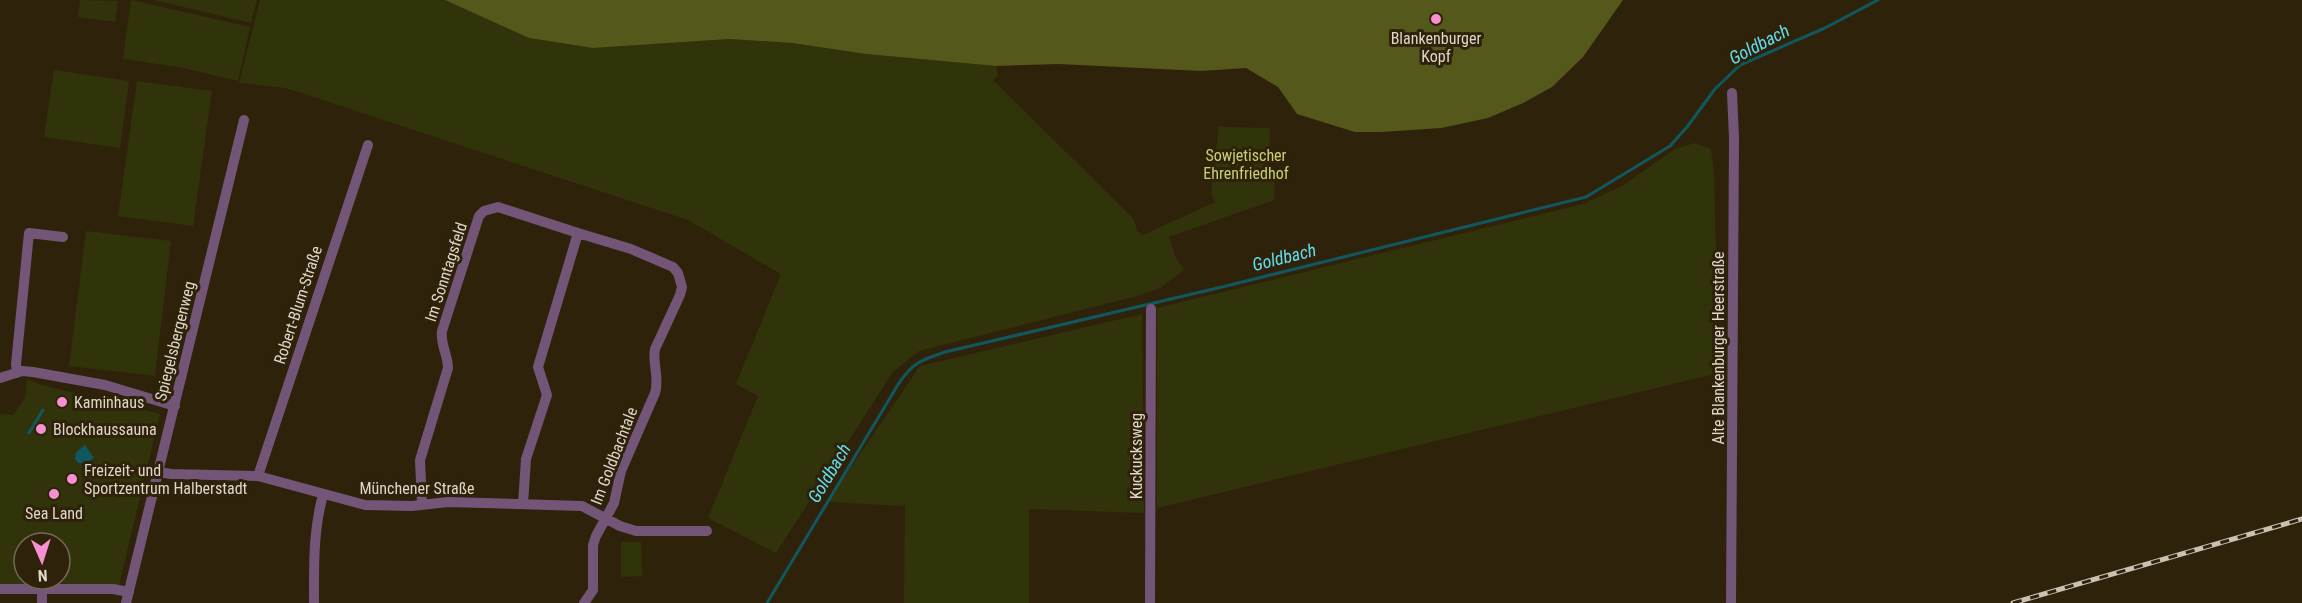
<svg xmlns="http://www.w3.org/2000/svg" width="2302" height="603" font-family="'Roboto Condensed',sans-serif">
	<rect width="100%" height="100%" fill="#2f220a"/>
	<path fill="#31340b" fill-rule="evenodd" d="M80,0l38,1 -3,21 -37,-5z
		M131,0l119,27 -12,54 -59,-14 -56,-8z
		M154,0h103l-6,23z
		M260,0h185l84,38 64,10 135,-9 64,4 74,11 130,12 2,9 -5,5 141,139 3,12 6,4 72,-33 -4,-9 8,-68 5,2 46,1 -1,41h6l-1,31 -105,37 7,21 8,12 -24,18 -19,7 -222,56 -26,21 -117,181 -68,-35 50,-122 -22,-12 45,-110 -93,-54 -402,-132 -47,-5z
		M54,70l75,11 -9,67 -76,-11z
		M137,81l75,10 -19,135 -75,-10z
		M1695,143l16,6 3,25 5,199 -562,135v-200l426,-104 39,-18 53,-37z
		M86,231l85,10 -16,135 -86,-10z
		M1142,314l2,199 -115,-4v94h-125l1,-97 -78,-4 93,-136z
		M27,379l15,6 118,29 -41,171h-119v-171l13,1 12,-17zM24,543h36v36h-36z
		M621,542h20l1,34 -21,1z"/>
	<path fill="#54581b" d="M445,0h1178l-40,57 -31,30 -29,16 -35,15 -47,10 -59,4h-27l-58,-18 -19,-27 -32,-19 -45,3 -142,-7 -63,2 -130,-12 -74,-11 -63,-4 -136,9 -64,-10z"/>
	<path fill="#11575f" d="M85,445l9,13 -8,5h-8l-3,-4 1,-7z"/>
	<g fill="none" stroke-linecap="round" stroke-linejoin="round">
		<path stroke="#11575f" stroke-width="3" d="M29,433l14,-23
			M767,603l132,-220c14,-21 23,-23 46,-31l277,-65 364,-90 84,-51 17,-19 28,-38 25,-24 85,-37 53,-28"/>
		<path stroke="#735577" stroke-width="10" d="M578,233l53,16 42,18 5,6 4,14 -2,8 -25,54c-3,16 5,28 0,44l-34,78 -7,32 -18,33 -3,9v45l-9,13
			M17,373l-1,-9 13,-131 34,4
			M0,378l22,-7 11,1 72,13 70,21
			M158,472l13,2 87,2 107,29 47,1 36,-4 134,4 38,20 16,5h71
			M258,476l110,-331
			M422,504l-2,-44 28,-92c0,-13 -8,-24 -6,-37l37,-115 5,-5 14,-4 80,26 -40,134 9,28 -21,64 -3,45
			M0,589h113l16,3
			M42,603v-14
			M126,603l118,-483
			M314,603c0,-37 -1,-72 9,-108
			M1150,603l1,-294
			M1731,603l3,-465 -2,-45"/>
		<g stroke="#c9c1b2" stroke-width="5">
			<path id="rail" d="M2013,603l289,-84"/>
		</g>
		<use href="#rail" stroke="#2f220a" stroke-width="3" stroke-dasharray="9" stroke-linecap="butt"/>
	</g>
	<g fill="#f690d0" stroke="#2f220a" stroke-width="2">
		<circle cx="1436" cy="19" r="6"/>
		<circle cx="62" cy="402" r="6"/>
		<circle cx="41" cy="429" r="6"/>
		<circle cx="72" cy="479" r="6"/>
		<circle cx="54" cy="494" r="6"/>
	</g>
	<g text-anchor="middle" dominant-baseline="central" stroke-width="6" stroke-linejoin="round" paint-order="stroke">
		<g font-size="16" fill="#dfd7c9" stroke="#2f220a" text-anchor="start">
			<text x="1436" y="38" text-anchor="middle">Blankenburger<tspan x="1436" dy="18">Kopf</tspan></text>
			<text x="74" y="402">Kaminhaus</text>
			<text x="53" y="429">Blockhaussauna</text>
			<text x="84" y="470">Freizeit- und<tspan x="84" dy="18">Sportzentrum Halberstadt</tspan></text>
			<text x="54" y="513" text-anchor="middle">Sea Land</text>
		</g>
		<g font-size="16" fill="#c7d077" stroke="#2f220a">
			<text x="1246" y="155">Sowjetischer<tspan x="1246" dy="18">Ehrenfriedhof</tspan></text>
		</g>
		<g font-size="16" fill="#dfd7c9" stroke="#2f220a">
			<text transform="translate(446 272) rotate(-72)">Im Sonntagsfeld</text>
			<text transform="translate(298 305) rotate(-72)">Robert-Blum-Straße</text>
			<text transform="translate(175 341) rotate(-76)">Spiegelsbergenweg</text>
			<text transform="translate(1718 348) rotate(-90)">Alte Blankenburger Heerstraße</text>
			<text transform="translate(614 456) rotate(-69)">Im Goldbachtale</text>
			<text transform="translate(1136 456) rotate(-90)">Kuckucksweg</text>
			<text x="417" y="488">Münchener Straße</text>
		</g>
		<g font-size="18" font-style="italic" fill="#60ddee" stroke="#2f220a">
			<text transform="translate(1759 44) rotate(-28)">Goldbach</text>
			<text transform="translate(1284 257) rotate(-14)">Goldbach</text>
			<text transform="translate(829 473) rotate(-59)">Goldbach</text>
		</g>
	</g>
	<g transform="translate(42 561) rotate(177)"><circle r="28" fill="#2f220a" stroke="#756a56" stroke-width="1.5"/>
	<path d="M0-4.5L10 22L0 15L-10 22Z" fill="#f690d0"/>
	<text y="-9" font-size="16" font-weight="bold" text-anchor="middle" fill="#dfd7c9">N</text>
	</g>
</svg>
